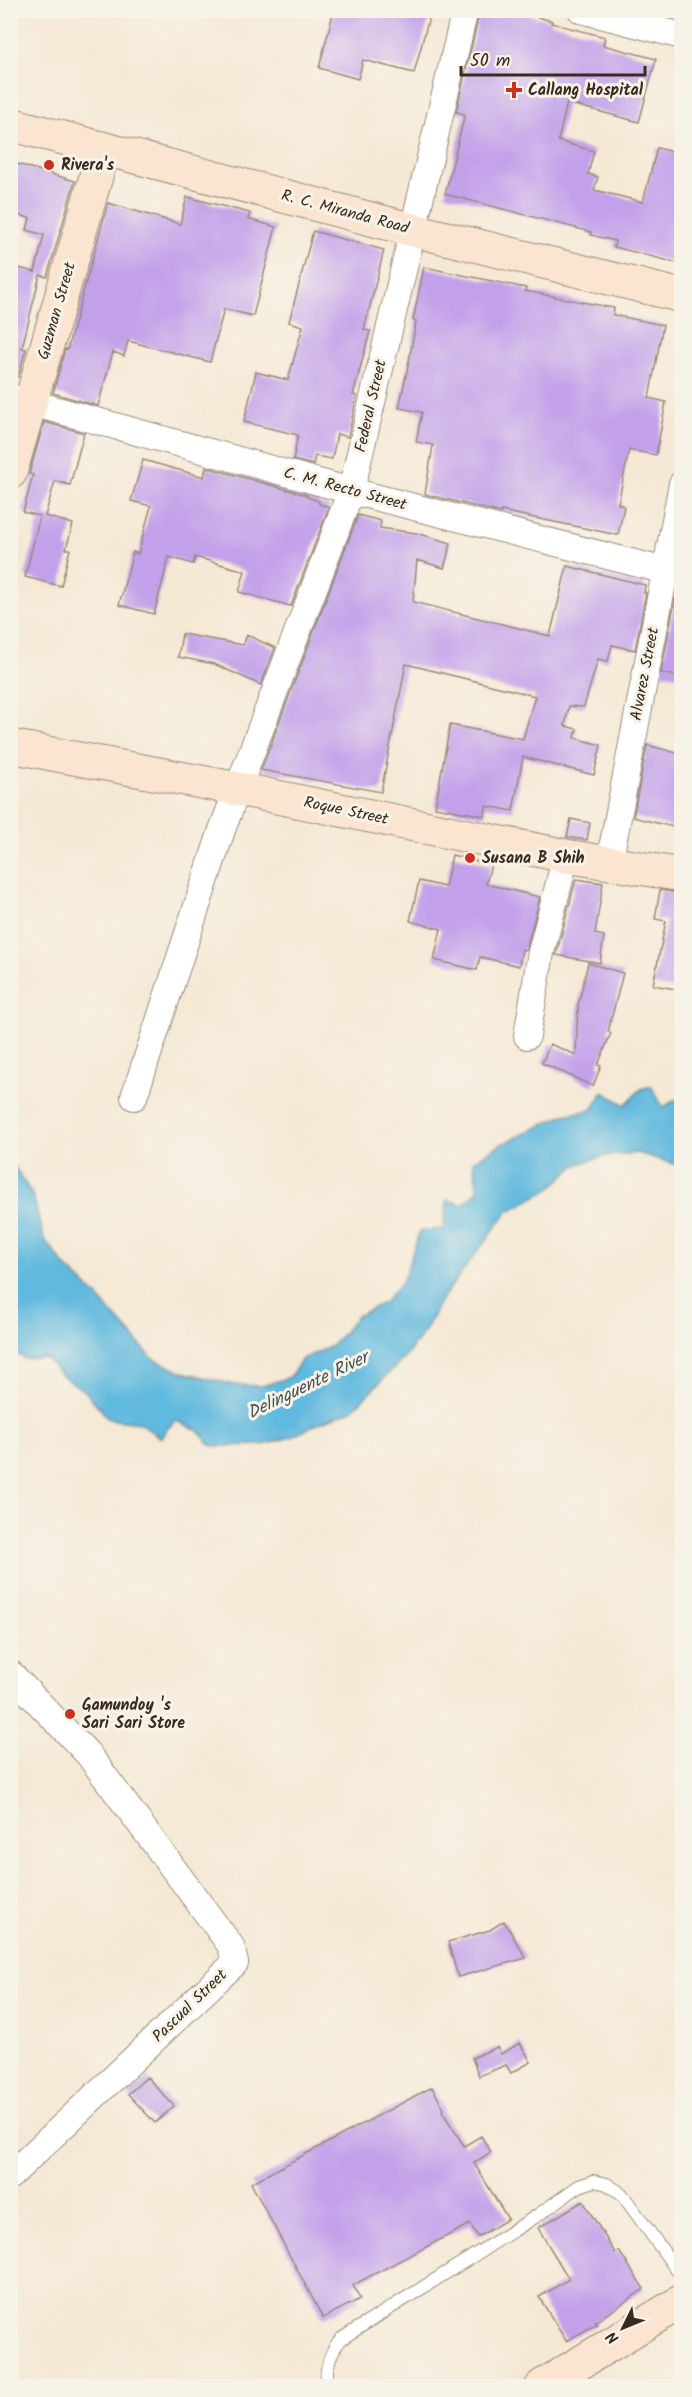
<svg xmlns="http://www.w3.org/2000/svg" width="692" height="2397" font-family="Kalam,sans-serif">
	<rect width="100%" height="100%" fill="#f7f3e8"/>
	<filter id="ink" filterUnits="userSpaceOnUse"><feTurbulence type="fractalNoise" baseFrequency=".0167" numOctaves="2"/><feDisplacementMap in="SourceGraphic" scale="12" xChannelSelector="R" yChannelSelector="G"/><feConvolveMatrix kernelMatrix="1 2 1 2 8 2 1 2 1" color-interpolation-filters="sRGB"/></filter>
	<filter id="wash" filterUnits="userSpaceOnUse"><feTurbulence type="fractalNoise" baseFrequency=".008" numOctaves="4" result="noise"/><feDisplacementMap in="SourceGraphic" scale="24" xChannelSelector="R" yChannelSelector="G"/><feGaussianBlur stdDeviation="1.35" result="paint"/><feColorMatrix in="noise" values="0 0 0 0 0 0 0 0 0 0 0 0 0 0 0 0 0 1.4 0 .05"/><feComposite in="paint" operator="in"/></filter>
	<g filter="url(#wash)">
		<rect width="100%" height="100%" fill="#f5e9d5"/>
		<path fill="#60b9de" stroke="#4e727e" stroke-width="1.5" d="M651,1086l12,21 18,-10v69l-43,-13 -34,3 -28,9 -28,25 -41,22 -66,88 -15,29 -20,27 -54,54 -35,14 -26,13 -28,8 -51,1 -16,-17 -20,-8 -9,7 -6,10 -21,-15 -31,-4 -22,-26 -27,-19 -14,-16 -21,1 -14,-9v-189l22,35 11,43 22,28 31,29 55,62 27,13 56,14 27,1 28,-9 12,-18 30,-13 25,-30 28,-14 18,-22 17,-49 23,-2 4,-29 15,5 16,-14 -5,-30 29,-17 62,-29 28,-5 11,-18 22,13 16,-16z"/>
		<g id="blocks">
			<path fill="#c2a1ea" d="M334,10h97l-17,63 -51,-13 -5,19 -39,-11z
				M480,10h32l40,11 -1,2 54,14 -2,8 53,14 -17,63 -72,-19 -9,38 36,10 -6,23 10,3 -4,13 49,12 14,-54 24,6v110l-67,-17 1,-6 -24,-6v-3l-146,-38 20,-80 -9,-2z
				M10,162l65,19 -28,96 -7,-2 -18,73 4,1 -8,28 -8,-2v-109l25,6 9,-37 -17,-5 3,-12 -20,-5z
				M187,197l63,16 -2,6 28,8 -23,89 -29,-7 -14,53 -82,-21 -4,15 -11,-4 -15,54 -45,-13 12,-44 2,1 41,-147 72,21z
				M313,231l71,19 -20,80 6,1 -17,64 4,1 -9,41 -11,-3 -5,25 -17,-3 -2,9 -20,-5 5,-25 -54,-13 12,-50 32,8 15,-54 -14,-4z
				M424,267l102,21 -1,3 89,17 -1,7 50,10 -14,73 17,4 -10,53 -27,-5 -11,54 6,2 -6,29 -117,-24v2l-76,-19 8,-49 -17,-3 6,-30 -23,-4 10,-47 7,-40 -3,-1z
				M44,422l40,11 -14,52 -15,-4 -10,35 28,8 -7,25h4l-9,37 -36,-9 15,-61 -17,-4 10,-37 -4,-1z
				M143,460l61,17 2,-10 101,28v2l12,4v3l10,3 -38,99 -52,-14 6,-21 -50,-14 -2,7 -24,-7 -15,57 -35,-9 14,-53 5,2 13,-48 -20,-5z
				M358,515l23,6 -1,7 36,5 35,10 -7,25 -27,-8 -4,42 137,34 17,-70 78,19 -1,8h2l-11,57 -23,-5 -4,16 -10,-2 -14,48 -15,-1 -4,20 12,3 -2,9 26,7 -7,30 -71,-18 -10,54 -27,-5 -1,10 -50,-9 15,-82 73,14 12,-43 -129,-32 -25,128 -120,-22z
				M675,599l6,1v77l-20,-4z
				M182,634l61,11 4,-10 28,13 -14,37 -47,-21 -36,-7z
				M647,745l34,9v75l-48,-12z
				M571,819l19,4 -3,17 -20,-3z
				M452,855l39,10 -5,19 54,13 -14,53 -4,-1 -3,17 -39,-9 -3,13 -43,-10 7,-31 -31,-8 9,-40 26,6z
				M576,879l27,4 -8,51 9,2 -4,27 -44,-8z
				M660,890l21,3v97l-28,-5 13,-64 -11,-2z
				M588,963l35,10 -15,59 3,1 -13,32 3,1 -8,20 -51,-23 8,-19 26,11 2,-50z
				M504,1921l22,37 -68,19 -10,-35 42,-12z
				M520,2043l11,19 -20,11 -5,-8 -27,11 -7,-18 25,-11 4,7z
				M147,2077l27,29 -19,17 -27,-29z
				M432,2087l12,22 -2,2 22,35 17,-10 10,16 -17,11 34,56 -30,18 -8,-13 -117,61 7,14 -37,19 -72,-135z
				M583,2201l32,52 4,-2 25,38 -49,33 2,2 -31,17 -27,-44 30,-18 -31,-51z"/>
		</g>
	</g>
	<g filter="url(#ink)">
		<use href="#blocks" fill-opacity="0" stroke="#988a7a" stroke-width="1.5"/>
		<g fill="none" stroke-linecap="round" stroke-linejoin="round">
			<g stroke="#988a7a" stroke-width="14">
				<path id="lane" d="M327,2386c-2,-17 3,-34 14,-47l194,-122 44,-31 15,-5 13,3 15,10 60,83"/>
			</g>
			<g stroke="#988a7a" stroke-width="28">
				<path id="street" d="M581,10l101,26
					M10,397l341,94 331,84
					M609,864l73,-380
					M527,1036l14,-84 25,-96
					M134,1097l88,-267 129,-339 114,-481
					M10,1673l78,81 143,192 4,17 -225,213"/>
			</g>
			<g stroke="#988a7a" stroke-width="35">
				<path id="secondary" d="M10,124l403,106 269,66
					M10,473l94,-324
					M10,746l228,43 328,67 116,19
					M542,2386l140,-85"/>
			</g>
			<use href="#lane" stroke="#fff" stroke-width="12"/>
			<use href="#street" stroke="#fff" stroke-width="26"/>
			<use href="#secondary" stroke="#fce5d0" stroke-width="33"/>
		</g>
	</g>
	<g fill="#c8321e" stroke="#f7f3e8" stroke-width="2">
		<path d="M511 81h6v6h6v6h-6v6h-6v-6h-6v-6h6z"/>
		<circle cx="49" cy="165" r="6"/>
		<circle cx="470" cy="858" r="6"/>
		<circle cx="70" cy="1714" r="6"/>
	</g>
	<g text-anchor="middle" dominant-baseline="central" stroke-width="6" stroke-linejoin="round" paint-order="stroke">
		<g font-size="16" font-weight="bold" fill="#3b2a1e" stroke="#f7f3e8" text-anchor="start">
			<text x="528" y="90">Callang Hospital</text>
			<text x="61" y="165">Rivera's</text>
			<text x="482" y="858">Susana B Shih</text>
			<text x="82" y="1705">Gamundoy 's<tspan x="82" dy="18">Sari Sari Store</tspan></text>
		</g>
		<g font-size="16" fill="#3b2a1e" stroke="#f7f3e8">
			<text transform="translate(345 212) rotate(15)">R. C. Miranda Road</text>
			<text transform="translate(57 311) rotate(-74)">Guzman Street</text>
			<text transform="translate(371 406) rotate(-77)">Federal Street</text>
			<text transform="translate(345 489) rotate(15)">C. M. Recto Street</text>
			<text transform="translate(645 674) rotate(-79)">Alvarez Street</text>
			<text transform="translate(346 811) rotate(12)">Roque Street</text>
			<text transform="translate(190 2006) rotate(-44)">Pascual Street</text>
		</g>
		<g font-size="18" font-style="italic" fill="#465558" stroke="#f7f3e8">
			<text transform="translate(308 1386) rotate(-26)">Delinguente River</text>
		</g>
	</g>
	<rect width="692" height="2397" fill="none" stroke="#f7f3e8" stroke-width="36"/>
	<g transform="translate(623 2328) rotate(227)" stroke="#f7f3e8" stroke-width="4.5" paint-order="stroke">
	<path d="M0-4.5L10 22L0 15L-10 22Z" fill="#3b2a1e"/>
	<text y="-9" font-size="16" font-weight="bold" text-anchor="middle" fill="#3b2a1e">N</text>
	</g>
	<path d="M461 66v9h184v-9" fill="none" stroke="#3b2a1e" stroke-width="3"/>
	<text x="470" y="66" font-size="18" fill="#3b2a1e" stroke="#f7f3e8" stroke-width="4.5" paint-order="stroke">50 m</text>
</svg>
